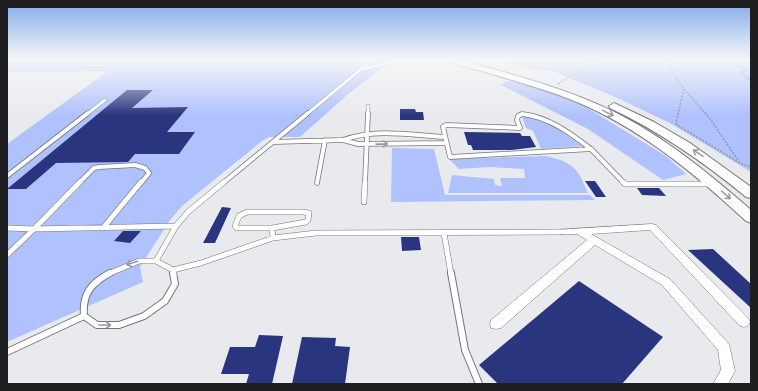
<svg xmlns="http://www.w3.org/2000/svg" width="758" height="391" font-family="'Fira Sans Condensed',sans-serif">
	<rect width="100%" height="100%" fill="#e8eaee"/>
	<path fill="#b0c2fd" d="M7,60h390l-9,3 -41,32 -47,42h-31l-7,4 -80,65 -12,14 -30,47 3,15 -136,60v-198l101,-73 -101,1z
		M502,60h249v112l-81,-49 -57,-27 -60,-25 -18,-1 -34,-9z
		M507,81l25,4 44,16 90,55 20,18 -23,6 -75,-51 -87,-44z
		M522,117h12l14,5 34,24 -41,3 -8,-18 -7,-3z
		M392,148l42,1 11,46h145l5,5 -204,2z
		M546,156c28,7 31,11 42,37h-140l4,-18 42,4 1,6 7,1 -2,-8h25l-1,-9 -34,-2 -31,2 -10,-10z"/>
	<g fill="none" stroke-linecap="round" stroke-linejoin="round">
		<path stroke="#859bed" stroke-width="2" d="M723,60l25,9 -8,4 11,7"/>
	</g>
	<path fill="#29357e" d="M127,90h26l-21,18 56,-1 -21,25h28l-16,22h-44l-7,8 -72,1 -30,26h-19z
		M400,109h15l1,3h7l1,8h-24z
		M464,132l56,1 2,3h8l6,11 -24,3h-39l-2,-5h-3z
		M585,181h10l11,16h-10z
		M637,188h22l7,8 -24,-1z
		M222,207l9,1 -16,35h-12z
		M123,231h18l-11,12 -16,-2z
		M401,237h18l2,13 -19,1z
		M713,249l38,35v24l-63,-58z
		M579,281l84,56 -41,47h-124l-19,-19z
		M259,335l24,1 -11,48h-26l3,-10h-28l9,-27h25z
		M302,337l34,1 -1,8 15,1 -5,37h-53z"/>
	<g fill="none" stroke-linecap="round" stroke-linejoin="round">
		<g stroke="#747579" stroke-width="4">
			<path id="service-far3" d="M363,69l41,-9
				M87,114l18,-14
				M307,114l65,-54
				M368,114v-8"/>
		</g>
		<g stroke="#747579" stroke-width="5.5">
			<path id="service-far2" d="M522,114c27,3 48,19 69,35l-141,8 -7,-30 3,-2 74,3 -3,-8 1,-4z
				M343,140c32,-12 69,-5 102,-3
				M273,142l70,-2 15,4 88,-1
				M591,149l33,34
				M7,176l81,-63
				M79,183l15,-15 5,-1 36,-2 10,3 4,5 -8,10
				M223,183l85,-70
				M317,183l8,-43
				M365,183l3,-70"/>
		</g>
		<g stroke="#747579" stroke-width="6">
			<path id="service-far1" d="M623,182l2,2h84
				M364,202l1,-20
				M247,212h56l6,1 -1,7 -2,2 -34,6h-35l-2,-2 4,-10z
				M7,228l27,1 46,-47
				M103,228l38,-46
				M272,228l1,10
				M444,233l7,41
				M7,255l27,-26 142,-3
				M156,261l20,-35 12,-14 36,-30
				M173,270l28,-7 72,-25 43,-5 244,-1
				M108,274l31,-13h17l17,9 1,4"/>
		</g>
		<g stroke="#747579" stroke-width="8">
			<path id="service" d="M110,273c-19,10 -28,21 -26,43l13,9h22l25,-9 21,-15 10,-17 -2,-11
				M451,273l14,77 14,34
				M7,352l77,-36"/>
		</g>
		<g stroke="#747579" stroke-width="1">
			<path id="minor" d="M652,224l4,1 92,93 2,4 -2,4 -4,1 -4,-1 -90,-96 -59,4 79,45 59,65 6,27 -7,13h-15l8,-14 -3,-20 -56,-65 -67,-40 -94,83 -5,1 -5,-1 -1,-4 1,-4 96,-80 -10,-6h-21l-1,-2 1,-2z"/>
		</g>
		<g stroke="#747579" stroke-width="2">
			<path id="primary" d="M448,60h13c46,13 92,25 136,44 58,25 107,65 154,106v13l-5,-2c-52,-48 -107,-94 -174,-121 -28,-11 -57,-19 -87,-28 -9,-3 -30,-6 -37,-12z
				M614,103l40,19 36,21 61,44v11l-5,-1c-42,-35 -86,-65 -136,-89l-1,-2z"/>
		</g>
		<path stroke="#96979a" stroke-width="1.5" stroke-dasharray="2 1.5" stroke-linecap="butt" d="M664,60l20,29 27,31 29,43
			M558,84l39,-24
			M684,89l-8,34 1,2 63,38 11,4"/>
		<use href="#service-far3" stroke="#fff" stroke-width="3"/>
		<use href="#service-far2" stroke="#fff" stroke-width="4"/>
		<use href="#service-far1" stroke="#fff" stroke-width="5"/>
		<use href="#service" stroke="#fff" stroke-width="6"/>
		<use href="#minor" fill="#fff" fill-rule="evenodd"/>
		<use href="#primary" fill="#fff" fill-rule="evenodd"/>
	</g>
	<defs><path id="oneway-shaft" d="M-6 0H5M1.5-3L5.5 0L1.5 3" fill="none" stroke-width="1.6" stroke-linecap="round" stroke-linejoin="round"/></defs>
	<g stroke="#9a9a9b">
		<use href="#oneway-shaft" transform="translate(608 113) rotate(26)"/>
		<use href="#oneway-shaft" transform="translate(382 144) rotate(-1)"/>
		<use href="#oneway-shaft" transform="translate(698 153) rotate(-146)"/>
		<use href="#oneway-shaft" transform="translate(726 195) rotate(42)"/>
		<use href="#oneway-shaft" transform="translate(132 263) rotate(162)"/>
		<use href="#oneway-shaft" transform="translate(105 325)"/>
	</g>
	<linearGradient id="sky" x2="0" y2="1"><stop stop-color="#80aaea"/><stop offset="0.52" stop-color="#f5f6f7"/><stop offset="1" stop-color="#f5f6f7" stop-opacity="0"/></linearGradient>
	<rect width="758" height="115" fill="url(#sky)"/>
	<rect width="758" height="391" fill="none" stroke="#1f1f21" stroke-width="16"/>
</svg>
